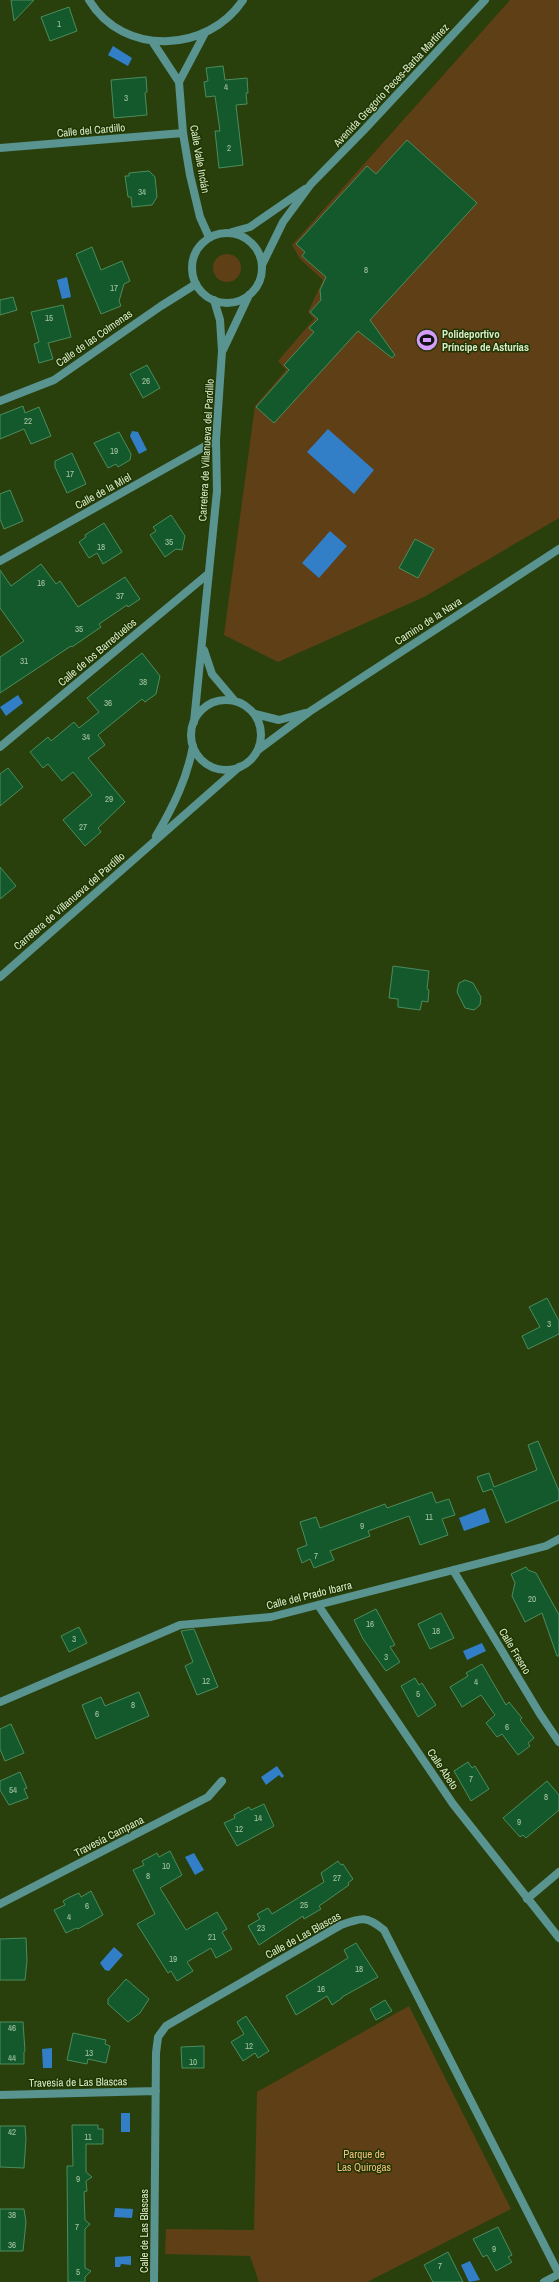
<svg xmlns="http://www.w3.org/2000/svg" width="559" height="2282" font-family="'Archivo Narrow',sans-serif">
	<rect width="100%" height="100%" fill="#29400d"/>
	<path fill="#5f3f16" d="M510,0h49v518l-135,79 -146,65 -54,-27 31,-229 31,-36 -8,-9 36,-42 -6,-7 15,-32 -23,-21 -8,-14z
		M213 268a14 14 0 1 1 28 0a14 14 0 1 1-28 0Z
		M409,2006l102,203 -144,73h-108l-9,-26 -85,-2 1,-25 88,1 3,-138z"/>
	<path fill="#327fc8" d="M113,46l19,12 -4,8 -20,-11z
		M67,277l4,20 -9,2 -5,-19z
		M328,429l46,41 -20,24 -47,-42z
		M132,431l6,1 9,18 -8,4 -9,-18z
		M330,531l17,15 -28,32 -17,-15z
		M18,695l5,8 -17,13 -6,-9z
		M485,1508l5,14 -26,9 -5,-13z
		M482,1643l4,8 -19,9 -4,-9z
		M277,1766l7,10 -2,2 -3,-3 -13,10 -5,-8z
		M194,1853l10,17 -9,5 -10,-18z
		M114,1947l9,8 -14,16 -4,-1 -5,-7z
		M52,2048v20h-9l-1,-19z
		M121,2113h9v19h-9z
		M115,2208l18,1 -1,9 -18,-1z
		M131,2256v9l-10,-1 -1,3h-5v-10z
		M470,2261l10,19 -11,2 -8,-17z"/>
	<path fill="#14592c" stroke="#4c8c5c" d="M11,0h23l-20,21z
		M69,7l8,24 -27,10 -9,-24z
		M223,66l2,14 22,-2 1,15h-2l1,11 -11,1 7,60 -24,3 -4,-37h5l-5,-35 -9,1 -2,-15 4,-1 -2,-13z
		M146,77l1,15 -2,1 2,22 -33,3 -3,-38z
		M407,140l70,63 -107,117 25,35 -3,3 -34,-27 -84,92 -18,-16 33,-37 -5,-5 30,-33 -5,-4 9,-9 -8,-7 11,-12 -1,-10 6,-13 -24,-21 3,-4 -9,-8 71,-78 9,8z
		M149,171l6,6 2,20 -5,8 -20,2 -1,-10h-3l-3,-21h4v-3z
		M92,247l9,23 21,-9 8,20 -6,3 -5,17 2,5 -20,8 -25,-60z
		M13,297l4,13 -17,5v-15z
		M63,305l8,32 -23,6 5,16 -14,4 -5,-19 5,-2 -8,-30z
		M147,365l13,23 -17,10 -13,-24z
		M23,406l2,7 14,-6 12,29 -20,8 -7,-15 -24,10v-24z
		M119,432l12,22 -1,6 -12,7 -2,-3 -8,4 -14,-25z
		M72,453l14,31 -19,9 -12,-26v-6z
		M10,490l13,31 -19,8 -4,-10v-25z
		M171,515l14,21 -3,14 -6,-1 -11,8 -15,-22 6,-4 -3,-4z
		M104,523l18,29 -19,12 -6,-11 -8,5 -10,-16 7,-5 -1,-2z
		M415,539l19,10 -16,29 -19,-10z
		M41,564l15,20 4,-3 18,26 47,-30 15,22 -12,8 -1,-2 -28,19 2,3 -29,20 -1,-1 -71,47v-36l24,-16 -24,-33v-38l11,16z
		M142,653l18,23 -4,18 -11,8 -3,-3 -44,36 7,10 -17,13 37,44 -27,26 3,4 -16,14 -22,-26 29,-25 -19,-23 -11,9 -14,-17 -5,4 -13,-16 18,-15 3,4 23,-19 5,6 20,-16 -12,-14z
		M8,768l15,19 -23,19v-32z
		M0,867l16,19 -16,13z
		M393,966l36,5 -2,18 2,1 -1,12 -6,-1 -2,9 -22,-3v-8l-9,-1z
		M465,980l8,3 8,14 -1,8 -6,5 -9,-2 -8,-16 2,-9z
		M547,1298l12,23v13l-31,15 -6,-13 18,-9 -11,-20z
		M538,1441l21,50v9l-53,23 -14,-34 -9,3 -6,-15 12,-4 5,14 43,-17 -9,-25z
		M432,1492l4,11 13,-4 6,16 -13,4 6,16 -28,10 -11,-29 -41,15 2,5 -40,15 4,9 -20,8 -4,-9 -8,4 -5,-14 10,-4 -7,-23 16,-5 4,11 65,-24 2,4z
		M526,1567l2,3 8,3 23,42v41h-2l-15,-43 -17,9 -13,-26 3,-13 -4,-9z
		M376,1609l19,36 -5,2 10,15 -14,9 -23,-32 -9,-19z
		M441,1613l13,25 -24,11 -12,-25z
		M79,1627l8,16 -18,9 -8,-16z
		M194,1629l24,58 -21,8 -12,-29 8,-4 -12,-31z
		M482,1664l24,41 3,-3 13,16 -2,2 14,18 -6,5 2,3 -12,9 -16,-21 -5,3 -11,-14 9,-8 -14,-20 -19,12 -12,-20 18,-11 -2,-3z
		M415,1678l4,7 3,-2 14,22 -18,12 -17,-31z
		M139,1692l10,24 -53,23 -14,-34 19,-8 4,9z
		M11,1724l13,29 -19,8 -5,-12v-20z
		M468,1762l4,6 3,-2 14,23 -18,12 -17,-30z
		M20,1772l7,16 -3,1 4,9 -19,7 -9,-15v-9z
		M547,1781l12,14v15l-33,28 -3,-3 -3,2 -17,-19z
		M264,1804l10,22 -37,20 -13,-23 11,-5 -1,-3 15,-8 2,3z
		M170,1851l12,24 -22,13 26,42 31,-18 10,17 -5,3 10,17 -16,9 -5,-10 -24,14 6,9 -16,10 -6,-10 -3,2 -31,-49 18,-10 -22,-44 11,-5 -2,-4 15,-8 2,4z
		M338,1861l3,4 2,-1 10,15 -5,4 1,2 -30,21 2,3 -17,10 -1,-3 -44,29 -11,-19 12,-7 -3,-5 11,-6 4,6 52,-32 -3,-9z
		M91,1891l12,24 -25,14 -2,-1 -10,5 -12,-23 11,-5 -2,-4 7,-4 9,-4 2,4z
		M26,1938l1,23 -2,19h-25v-41z
		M356,1943l22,34 -36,20v1l-10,7 -5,-9 -31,19 -10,-19 62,-38 -4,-8z
		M126,1979l23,20 -9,14 -12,9 -20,-18v-5z
		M385,2000l7,11 -16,9 -6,-11z
		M246,2016l23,35 -11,7 -3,-5 -12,8 -12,-19 13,-8 -7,-12z
		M0,2022h23l2,29 -1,1v12h-24z
		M73,2033l33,7 -1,4 5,2 -4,17 -18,-4 -1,5 -20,-4z
		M204,2046v22h-22l-1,-21z
		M72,2125h26v4h5v15h-17v28l6,5 -6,4 1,10 -3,1 1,28 5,4 -5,5v39l6,3 -6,6v5h-17l-1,-116h6z
		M0,2126h25l1,13 -2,29 -24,-1z
		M0,2209h24l2,13 -3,29h-23z
		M498,2227l14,28 -4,2 4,5 -16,9 -9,-16 -4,2 -10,-18z
		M448,2252l15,30h-30l-9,-17z"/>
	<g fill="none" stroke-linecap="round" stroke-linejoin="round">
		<path stroke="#5a9490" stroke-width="8" d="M89,0c34,57 119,53 154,0
			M152,41l27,41 4,51 7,42 10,42 9,20
			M179,82l26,-49
			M0,148l183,-15
			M0,401l54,-21 107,-74 35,-22
			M0,561l216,-121
			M0,747l208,-173
			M453,1570l87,144 19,28
			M318,1605l135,199 106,134
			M0,1702l180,-77 91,-8 275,-71 13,-7
			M527,1899l32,-27
			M0,1904l208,-107 14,-16
			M0,2095l156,-4
			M154,2282l2,-229 2,-16 8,-11 175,-101c21,-8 26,-9 43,5l175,344
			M544,2282l15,-8"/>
		<path stroke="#5a9490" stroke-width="8" d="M232,232l18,-5 55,-38
			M192 268a35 35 0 1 1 70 0a35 35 0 1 1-70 0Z
			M262,265l21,-43 28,-38 52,-53 122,-131
			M223,350l26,-55
			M204,650l8,24 22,26
			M191 735a35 35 0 1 1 70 0a35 35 0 1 1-70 0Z
			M255,714l24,6 26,-7
			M194,722l23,-231 -1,-51 6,-89 -2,-31 -6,-20
			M258,750l51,-38 250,-163
			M156,836c17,-29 31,-57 37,-90
			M0,977l239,-210"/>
	</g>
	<defs>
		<g id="stadium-disc" transform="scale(1.15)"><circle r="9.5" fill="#d49cfb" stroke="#1f3501"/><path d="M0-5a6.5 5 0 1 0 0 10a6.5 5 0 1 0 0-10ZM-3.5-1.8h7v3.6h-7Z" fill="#111"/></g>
	</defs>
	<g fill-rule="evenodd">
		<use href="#stadium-disc" x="427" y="340"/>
	</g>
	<g text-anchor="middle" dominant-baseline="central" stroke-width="3" stroke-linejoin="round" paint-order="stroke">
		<g font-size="9" fill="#a8c6a2">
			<text x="59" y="24">1</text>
			<text x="226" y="87">4</text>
			<text x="126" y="98">3</text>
			<text x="229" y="148">2</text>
			<text x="142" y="192">34</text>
			<text x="366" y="270">8</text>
			<text x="114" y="288">17</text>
			<text x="49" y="318">15</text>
			<text x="146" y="381">26</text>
			<text x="28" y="421">22</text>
			<text x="114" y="451">19</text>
			<text x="70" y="474">17</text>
			<text x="169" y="542">35</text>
			<text x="101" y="547">18</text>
			<text x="41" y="583">16</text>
			<text x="120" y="596">37</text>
			<text x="79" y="629">35</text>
			<text x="24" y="661">31</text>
			<text x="143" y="682">38</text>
			<text x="108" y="703">36</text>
			<text x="86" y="737">34</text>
			<text x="109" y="799">29</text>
			<text x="83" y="827">27</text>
			<text x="549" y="1324">3</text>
			<text x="429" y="1517">11</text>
			<text x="362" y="1526">9</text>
			<text x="316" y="1556">7</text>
			<text x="532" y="1599">20</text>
			<text x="370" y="1624">16</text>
			<text x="436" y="1631">18</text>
			<text x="74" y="1639">3</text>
			<text x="386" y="1657">3</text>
			<text x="206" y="1681">12</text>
			<text x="476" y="1682">4</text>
			<text x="418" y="1694">5</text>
			<text x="133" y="1705">8</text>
			<text x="97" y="1714">6</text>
			<text x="507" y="1727">6</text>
			<text x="471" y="1779">7</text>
			<text x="13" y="1790">54</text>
			<text x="546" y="1797">8</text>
			<text x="258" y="1818">14</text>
			<text x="519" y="1822">9</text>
			<text x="239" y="1829">12</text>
			<text x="166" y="1866">10</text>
			<text x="148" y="1876">8</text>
			<text x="337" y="1878">27</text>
			<text x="304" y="1905">25</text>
			<text x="87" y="1906">6</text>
			<text x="69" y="1917">4</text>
			<text x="261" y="1928">23</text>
			<text x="212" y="1937">21</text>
			<text x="173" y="1959">19</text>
			<text x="359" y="1969">18</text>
			<text x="321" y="1989">16</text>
			<text x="12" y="2028">46</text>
			<text x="249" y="2046">12</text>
			<text x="89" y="2053">13</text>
			<text x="12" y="2058">44</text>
			<text x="193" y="2062">10</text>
			<text x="12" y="2132">42</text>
			<text x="88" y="2137">11</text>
			<text x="78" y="2179">9</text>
			<text x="12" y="2215">38</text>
			<text x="77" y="2227">7</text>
			<text x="12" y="2245">36</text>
			<text x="494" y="2249">9</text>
			<text x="440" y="2266">7</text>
			<text x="78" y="2272">5</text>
		</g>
		<g font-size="11" fill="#d9ebc9" stroke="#1f3501">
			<text transform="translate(391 85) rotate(-47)">Avenida Gregorio Peces-Barba Martínez</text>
			<text transform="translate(91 130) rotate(-5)">Calle del Cardillo</text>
			<text transform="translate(200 159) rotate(80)">Calle Valle Inclán</text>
			<text transform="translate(94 338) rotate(-35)">Calle de las Colmenas</text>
			<text transform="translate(206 450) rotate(-87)">Carretera de Villanueva del Pardillo</text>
			<text transform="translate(103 491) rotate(-29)">Calle de la Miel</text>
			<text transform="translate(428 621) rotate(-33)">Camino de la Nava</text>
			<text transform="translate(97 652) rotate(-40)">Calle de los Barreduelos</text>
			<text transform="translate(69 901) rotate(-41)">Carretera de Villanueva del Pardillo</text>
			<text transform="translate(309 1595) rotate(-14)">Calle del Prado Ibarra</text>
			<text transform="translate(515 1651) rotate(59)">Calle Fresno</text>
			<text transform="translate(443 1769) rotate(56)">Calle Abeto</text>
			<text transform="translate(109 1836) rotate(-27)">Travesía Campana</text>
			<text transform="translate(303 1935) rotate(-29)">Calle de Las Blascas</text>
			<text transform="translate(78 2082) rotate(-1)">Travesía de Las Blascas</text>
			<text transform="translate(144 2231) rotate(-90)">Calle de Las Blascas</text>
		</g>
		<g font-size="11" font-weight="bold" fill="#d9ebc9" stroke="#1f3501" text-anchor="start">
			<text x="442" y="334">Polideportivo<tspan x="442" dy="13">Príncipe de Asturias</tspan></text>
		</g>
		<g font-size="11" fill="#f4c082" stroke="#1f3501">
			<text x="364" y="2154">Parque de<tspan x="364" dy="13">Las Quirogas</tspan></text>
		</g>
	</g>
</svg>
